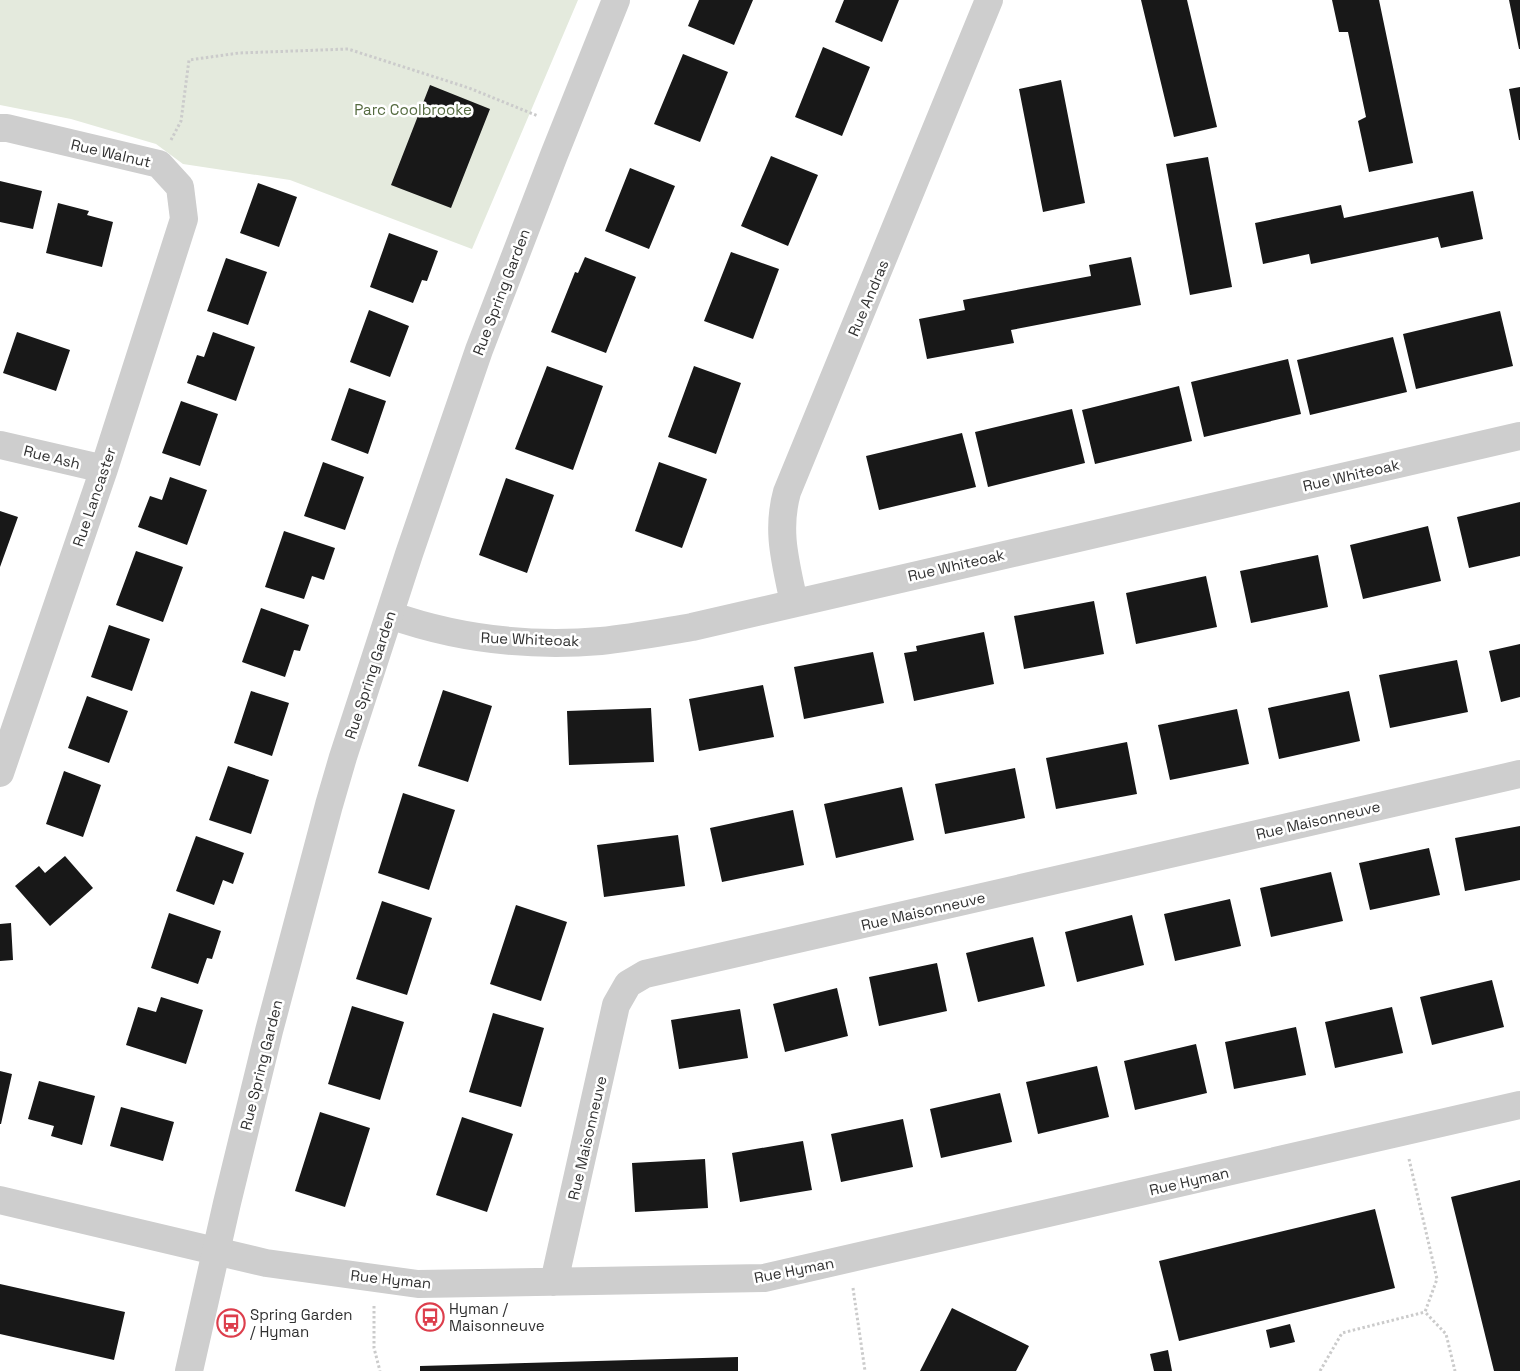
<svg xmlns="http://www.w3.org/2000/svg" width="1520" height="1371" font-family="'Space Grotesk',sans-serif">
	<rect width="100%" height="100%" fill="#fff"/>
	<path fill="#e4eadd" d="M0,0h578l-106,249 -182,-69 -107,-16 -27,-20 -85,-25 -71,-14z"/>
	<path fill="#181818" d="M699,0h54l-19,45 -46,-19z
		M844,0h55l-17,42 -47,-20z
		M1141,0h46l30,127 -43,10z
		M1332,0h47l34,163 -44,9 -11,-51 8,-4 -18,-85h-9z
		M1509,0h11v49h-1z
		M823,47l47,20 -28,69 -47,-19z
		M683,54l45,18 -28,70 -46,-18z
		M1061,80l24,123 -42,9 -24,-123z
		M430,85l60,24 -39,99 -60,-23z
		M1520,87v53h-1l-10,-51z
		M771,156l47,19 -30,71 -47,-20z
		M1208,157l24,130 -42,8 -24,-131z
		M630,168l45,18 -26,63 -44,-18z
		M0,181l42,10 -9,38 -33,-7z
		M258,183l39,14 -18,50 -39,-14z
		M1473,191l10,48 -42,9 -3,-11 -127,27 -2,-10 -46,10 -8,-41 86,-18 3,13z
		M58,203l31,8 -2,4 26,7 -11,45 -56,-14z
		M389,233l49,18 -11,30 -5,-1 -9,23 -43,-16z
		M731,252l48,17 -26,70 -49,-18z
		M585,257l51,20 -30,76 -55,-21 24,-60 3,1z
		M1131,257l10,48 -130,25 3,13 -87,16 -8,-40 46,-9 -2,-10 128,-24 -2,-11z
		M226,258l41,14 -19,53 -41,-14z
		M369,310l40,16 -19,51 -40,-15z
		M1500,311l13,55 -97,23 -13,-55z
		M17,332l53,18 -14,41 -53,-18z
		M213,332l42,15 -19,54 -49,-18 10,-28 7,2z
		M1393,337l14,55 -97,23 -13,-55z
		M1288,359l13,55 -97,23 -13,-55z
		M547,366l56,20 -30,84 -58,-21z
		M694,366l47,17 -25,71 -48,-17z
		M1179,386l13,55 -97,23 -13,-54z
		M349,388l37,13 -18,53 -37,-14z
		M181,401l37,13 -18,52 -38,-13z
		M1072,409l13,54 -97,24 -13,-55z
		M962,433l14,54 -97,23 -13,-54z
		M323,462l41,15 -19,53 -41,-14z
		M659,462l48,17 -25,69 -47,-17z
		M170,477l37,13 -20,55 -49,-18 12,-31 12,4z
		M506,478l48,17 -27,78 -48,-18z
		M1520,502v54l-51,12 -12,-51z
		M0,511l18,6 -18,50z
		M1428,526l13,55 -78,18 -13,-54z
		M284,531l51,17 -11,32 -12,-4 -8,23 -39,-12z
		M136,551l47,16 -20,55 -47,-17z
		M1318,555l10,52 -77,16 -11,-52z
		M1206,576l11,51 -81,17 -10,-51z
		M1094,601l10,53 -80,15 -10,-53z
		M261,608l48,17 -9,26 -6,-1 -9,27 -43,-15z
		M109,625l41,14 -18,52 -41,-14z
		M984,632l10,52 -80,17 -10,-48 13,-2 -1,-5z
		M1520,644v53l-19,5 -12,-51z
		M873,652l11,51 -80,16 -10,-52z
		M1457,660l11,52 -78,16 -11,-53z
		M763,685l11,52 -75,14 -10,-52z
		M443,690l49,16 -24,76 -50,-16z
		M251,691l38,12 -17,53 -38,-13z
		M1349,691l11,50 -81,18 -11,-51z
		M87,696l41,15 -19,52 -41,-15z
		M651,708l3,54 -85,3 -2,-54z
		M1237,709l12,55 -79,16 -12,-55z
		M1127,742l10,52 -81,15 -10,-51z
		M228,766l41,14 -18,54 -42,-14z
		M1015,768l10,50 -80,16 -10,-50z
		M64,771l37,14 -18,52 -37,-13z
		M902,787l12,53 -78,18 -12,-54z
		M403,793l52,17 -26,80 -51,-17z
		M793,810l11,55 -82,17 -12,-54z
		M1520,826v54l-55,11 -10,-53z
		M678,835l7,51 -81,11 -7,-52z
		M196,836l48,17 -11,31 -10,-4 -9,25 -38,-14z
		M1429,848l11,47 -70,15 -11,-47z
		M65,856l28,32 -43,38 -35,-40 24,-20 6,7z
		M1331,872l12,49 -72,16 -11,-49z
		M1230,899l11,47 -66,15 -11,-47z
		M382,901l50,17 -25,77 -51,-16z
		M516,905l51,17 -26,79 -51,-17z
		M169,913l52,18 -9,28 -5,-1 -9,26 -47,-16z
		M1132,915l12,50 -67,17 -12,-50z
		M11,923l2,37 -13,1v-37z
		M1033,937l12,49 -67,16 -12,-49z
		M937,963l10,48 -68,15 -10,-49z
		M1492,980l12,47 -72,18 -12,-48z
		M837,988l11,48 -63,16 -12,-48z
		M161,997l42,13 -17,54 -60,-19 12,-38 18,5z
		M352,1006l52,16 -24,78 -52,-16z
		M1392,1007l11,46 -68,15 -10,-46z
		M740,1009l8,49 -69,11 -8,-49z
		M493,1013l51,15 -23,79 -52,-15z
		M1296,1027l10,48 -72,14 -9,-47z
		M1196,1044l11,49 -72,17 -11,-49z
		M1097,1066l12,51 -71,17 -12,-52z
		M0,1071l12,3 -11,50h-1z
		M39,1081l56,15 -13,49 -31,-9 3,-10 -26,-7z
		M1000,1093l12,49 -71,16 -11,-49z
		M121,1107l53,15 -11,39 -53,-15z
		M320,1112l50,16 -25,79 -50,-16z
		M462,1117l51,17 -26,78 -51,-17z
		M903,1119l10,48 -72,15 -10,-48z
		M803,1141l9,49 -72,12 -8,-49z
		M705,1159l3,49 -73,4 -3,-49z
		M1520,1180v191h-26l-43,-174z
		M1375,1209l20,79 -216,53 -20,-80z
		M0,1284l125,28 -11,48 -114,-26z
		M952,1308l77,38 -13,25h-96z
		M1290,1324l5,18 -25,6 -4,-18z
		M1168,1350l4,21h-18l-4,-17z
		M738,1357v14h-318v-5z"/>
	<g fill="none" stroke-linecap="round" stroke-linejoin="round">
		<path stroke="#cbcbcb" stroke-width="3" stroke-dasharray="2.5 2.5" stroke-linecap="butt" d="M171,140l10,-19 8,-61 50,-7 109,-4 121,39 69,28
			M1409,1159l28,120 -12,33 21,22 9,37
			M853,1288l12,83
			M374,1306v42l6,23
			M1320,1371l22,-38 83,-21"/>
		<path stroke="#cecece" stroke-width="28" d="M0,128h7l152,36 21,23 4,32 -80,250 -104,304
			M0,445l104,24
			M794,603c-8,-40 -18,-71 -7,-111l202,-492
			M390,615c68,24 138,32 211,26 30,-3 61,-9 91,-14l828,-191
			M0,1200l266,63 152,21 346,-6 756,-173
			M554,1282l62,-277 12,-21 17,-10 875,-200"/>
		<path stroke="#cecece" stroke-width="28" d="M189,1371l38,-168 42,-172 60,-226 14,-48 66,-203 70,-204 75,-195 62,-155"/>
	</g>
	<defs>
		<g id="bus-ring" transform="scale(1.4375)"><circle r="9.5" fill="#fff" stroke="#dd3e4c" stroke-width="1.5"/><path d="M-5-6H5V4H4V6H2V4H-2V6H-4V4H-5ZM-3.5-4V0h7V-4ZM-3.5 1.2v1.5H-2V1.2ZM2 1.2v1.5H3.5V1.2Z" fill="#dd3e4c"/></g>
	</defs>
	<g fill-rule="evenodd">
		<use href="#bus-ring" x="430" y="1317"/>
		<use href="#bus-ring" x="231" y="1323"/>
	</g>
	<g text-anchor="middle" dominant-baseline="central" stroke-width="5" stroke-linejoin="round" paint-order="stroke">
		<g font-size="15" fill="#556b40" stroke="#fff">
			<text x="413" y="109">Parc Coolbrooke</text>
		</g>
		<g font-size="15" fill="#313131" stroke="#fff">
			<text transform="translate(111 153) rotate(13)">Rue Walnut</text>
			<text transform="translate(501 292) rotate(-69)">Rue Spring Garden</text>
			<text transform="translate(868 298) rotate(-67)">Rue Andras</text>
			<text transform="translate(52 457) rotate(14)">Rue Ash</text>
			<text transform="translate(1351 475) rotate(-13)">Rue Whiteoak</text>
			<text transform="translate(94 497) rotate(-71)">Rue Lancaster</text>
			<text transform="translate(956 565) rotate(-13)">Rue Whiteoak</text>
			<text transform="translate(530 639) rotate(2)">Rue Whiteoak</text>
			<text transform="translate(370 675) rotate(-72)">Rue Spring Garden</text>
			<text transform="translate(1318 820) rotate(-13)">Rue Maisonneuve</text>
			<text transform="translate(923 911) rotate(-13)">Rue Maisonneuve</text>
			<text transform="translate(261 1065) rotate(-76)">Rue Spring Garden</text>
			<text transform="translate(587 1138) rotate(-77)">Rue Maisonneuve</text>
			<text transform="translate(1189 1181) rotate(-13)">Rue Hyman</text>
			<text transform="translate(794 1270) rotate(-11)">Rue Hyman</text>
			<text transform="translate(391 1279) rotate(6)">Rue Hyman</text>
		</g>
		<g font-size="15" fill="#313131" stroke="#fff" text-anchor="start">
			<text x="449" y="1308">Hyman /<tspan x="449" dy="17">Maisonneuve</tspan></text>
			<text x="250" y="1314">Spring Garden<tspan x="250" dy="17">/ Hyman</tspan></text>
		</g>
	</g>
</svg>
